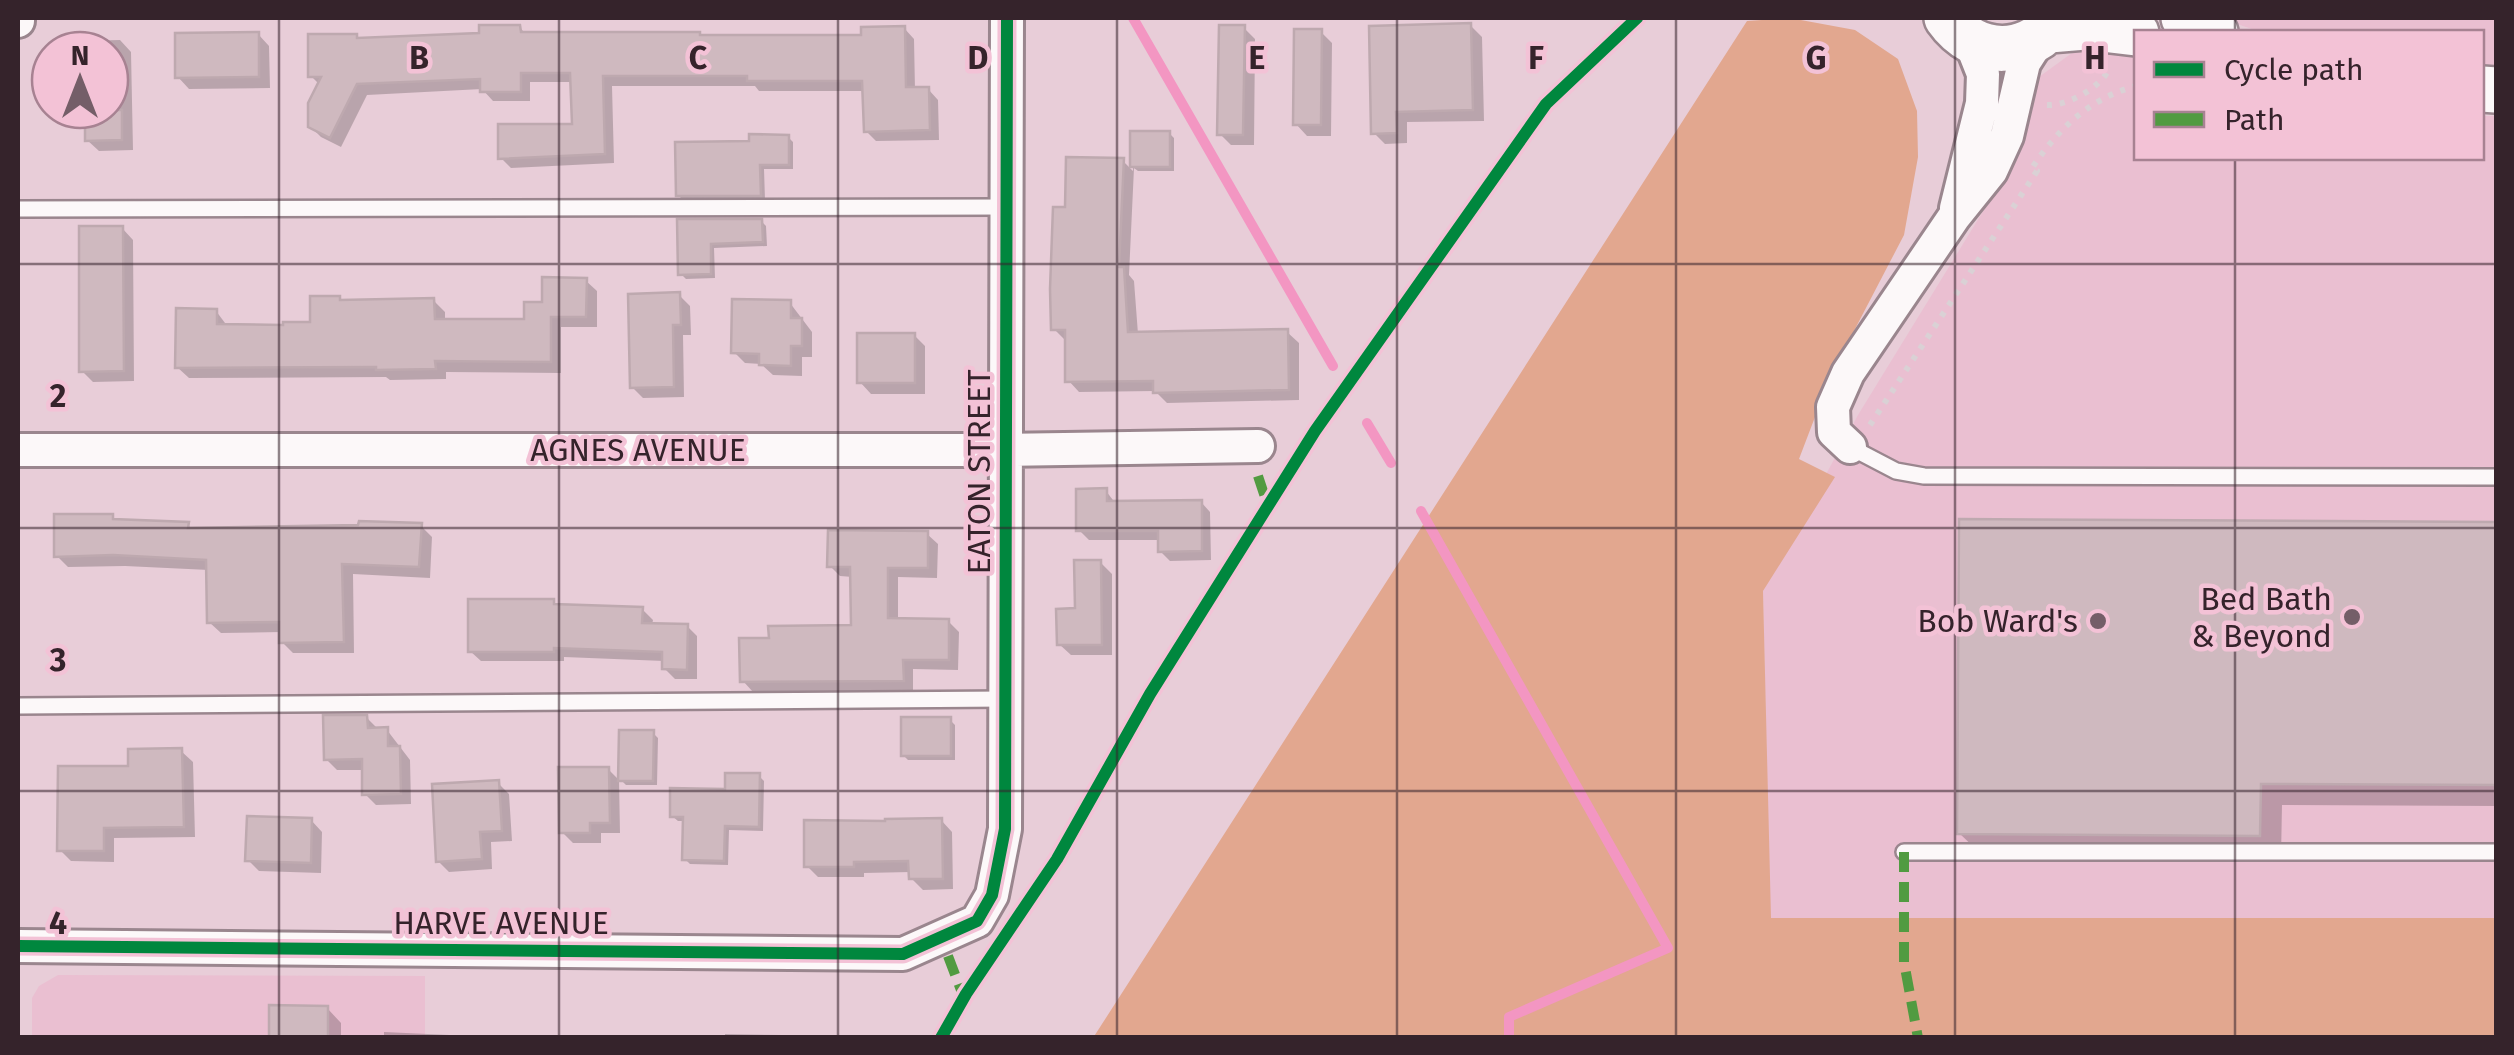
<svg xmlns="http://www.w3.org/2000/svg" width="2514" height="1055" font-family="'Fira Sans',sans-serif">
	<rect width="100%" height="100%" fill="#e8cdd8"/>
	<path fill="#eabfd1" d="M2219,18h277v55l-14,-1v-40h-221z
		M2136,45v113h346v-42h14v802h-726l-7,-327 95,-176 132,-215 32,-70 7,-37 10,-16 33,-24 21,-6z
		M58,975l367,1v61h-393v-39l7,-12z"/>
	<path fill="#e2a78f" d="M1790,18l65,12 43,29 19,52 1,46 -14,78 -73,140 -32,84 36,18 -72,114 8,327h725v119l-1403,1 654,-1017z"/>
	<path fill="#0003" d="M1470,25l12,12 2,84 -77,1v21l-22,1 -12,-12z
		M519,27l8,8 337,3 40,-10 10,11 1,51 13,-1 10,11 1,40 -63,1 -10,-10 -1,-40h-106l-4,-5h-143l2,77 -103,5 -10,-10 73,-32 -1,-44h-43v19h-37l-11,-12 -115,6 -26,52 -20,-10 -11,-11 10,-41 -9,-9 45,-39 4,3 122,-5z
		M1244,28l11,11 -1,106h-23l-11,-11z
		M1321,32l11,11 -1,93h-24l-11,-12z
		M258,34l11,12 1,42 -81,1 -11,-12z
		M120,40l11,12 2,98 -34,1 -12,-11v-30h23v-60h-33v-9z
		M1169,133l5,5v33h-36l-4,-3 -5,107 5,6 4,53 149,-2 12,11v57l-132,3 -12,-12 -76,1 -11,-12 -3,-40 -11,-11 14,-119 55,-49 10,10v-37z
		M788,137l5,5v27h-29l1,31h-82l-5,-5 74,-51z
		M679,221h82l5,5 1,20 -53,2 1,30 -29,1 -5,-5z
		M122,228l11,12 1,141 -41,1 -11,-11z
		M585,280l12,11v36h-36v46l-115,-1v7l-56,1 -4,-3 -197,1 -12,-11 39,-56 12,16 84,-3 27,-26 4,5 90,-3 12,12v10h81l18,-18z
		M679,295l11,11 1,29h-8l1,62 -41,1 -11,-11z
		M790,303l22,29v25h-10v19l-29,-1 -12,-11 -16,-1 -11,-11z
		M914,335l11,11v48h-54l-11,-12z
		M1106,491l10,13 85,-2 9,10 1,48 -41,1 -10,-10v-11h-71l-10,-10z
		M112,517l5,4 71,4 5,5 228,-4 11,11 -2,41 -77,-4 1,79h-61l-11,-11v-10l-61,1 -12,-11v-52l-84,-4 -57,1 -11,-11z
		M1961,522l535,3v281l-214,-1 -1,52 -299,-2 -23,-22z
		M927,534l11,10 -1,34 -39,-1v43l50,1 11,11 -1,38 -45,-1v22l-160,1 -10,-11 28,-41 82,-12v-51l-13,-1 -10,-10z
		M1100,562l12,12v81h-41l-12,-11z
		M553,602l5,4 84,3 11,11 -1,5 35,1 10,10v43h-22l-11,-11v-7l-100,-4v4h-83l-11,-10z
		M366,717l12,12 9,1 23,30 1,44 -35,1 -11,-11v-24h-28l-11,-11z
		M950,720l5,5v35h-47l-5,-5z
		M653,733l5,5 -1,47h-31l-5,-5z
		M181,751l12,11 2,75 -81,1v24l-43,-1 -11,-11 71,-82z
		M608,769l11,11 1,53h-19v10h-28l-11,-11z
		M759,776l5,5 -1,50 -34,-1 -1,35 -38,-1 -5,-5v-38h-7l-6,-5z
		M498,783l11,11 3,47 -21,1 1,27 -43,3 -11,-11z
		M311,820l11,12 -1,41 -62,-2 -11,-11z
		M941,820l11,12 1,57 -30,1 -12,-12v-6l-47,1v4h-46l-11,-11z
		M327,1008l14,15v12h43v-3l130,6h-243z
		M725,1034l58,1 3,3h-61z"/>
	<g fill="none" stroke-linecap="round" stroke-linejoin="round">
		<path stroke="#f396c2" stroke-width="10" d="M1133,18l200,348
			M1367,423l24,40
			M1421,511l247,437 -159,69v21"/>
	</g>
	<path fill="#cfb9bf" stroke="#bea9af" stroke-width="2.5" d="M1471,23l2,87 -77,2 1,21 -26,1 -2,-108z
		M479,25h41l1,7h179v3h161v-8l44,-1 1,61h23l1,43 -66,2 -2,-51h-115v-5h-144l2,78 -107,5v-35h74l-2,-51h-49v19h-41v-13l-123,5 -27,54 -22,-11v-24l13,-26h-13v-43h49v4l122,-5z
		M1219,25h26l-2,110h-26z
		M1294,29h28l-1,96h-28z
		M259,32v45l-84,1v-45z
		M85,110h37v30l-37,1z
		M1130,131h40v36h-40z
		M749,134l40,1v30h-29l1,31h-85l-1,-54 74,-1z
		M1066,157l58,1 -5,109h5l4,65 160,-3 1,61 -136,3v-12l-88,1v-52h-14l-1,-41 3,-82h12z
		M677,219h85l1,23 -52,2v30l-33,1z
		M79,226h44l1,145 -45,1z
		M542,277l45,1 -1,39h-35v45l-116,-1 1,8 -60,1v-3l-201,1 1,-60 41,1v15l66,1v-3h27v-26h30v4l94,-2 1,21h89v-17h18z
		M680,292l1,33h-8l1,62 -44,1 -2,-94z
		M732,299l59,1v18h11v28h-11v20l-32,-1v-11l-28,-1z
		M857,333h58v50h-58z
		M1107,488v13l95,-1v51l-44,1v-21h-82v-42z
		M54,514h59v5l76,3 -1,6 170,-3 1,-4 63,2 -3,44 -77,-3 2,78 -65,1v-21l-72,1 -1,-63 -93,-5 -59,2z
		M1959,519l537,3v263l-235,-1 -1,52 -303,-2z
		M828,530l100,1v37h-40v50l61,1v41h-46l1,21 -164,1 -1,-44h30l-1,-12 83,-1 -1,-58h-23z
		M1074,560h27l1,85h-45l-1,-36 19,-1z
		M468,599h86v5l89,3 -1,16 46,1 -1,46 -25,-1v-17l-108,-4v4h-86z
		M323,715h44l1,13 20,-1v19h12l1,48 -39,1v-36l-38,1z
		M901,717h50v39h-50z
		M619,730h35l-1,51h-35z
		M182,748l2,79 -80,1v23h-47l1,-85h70v-17z
		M558,767h51l1,56h-20v10h-31z
		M725,773h35l-1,54 -34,-1 -1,35 -42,-1 1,-43h-13v-29l55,1z
		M499,780l3,51 -22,1 2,27 -46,3 -4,-78z
		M247,816l65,2 -1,45 -66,-2z
		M942,818l1,61h-34l-1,-18 -54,1v5h-50v-47l81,1v-2z
		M269,1005l59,1v32h-59z"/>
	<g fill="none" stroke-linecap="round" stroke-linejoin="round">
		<g stroke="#9a868e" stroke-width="20">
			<path id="lane" d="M18,209l989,-2
				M1850,447l46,24 28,5 572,1
				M18,706l989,-7
				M1904,852h592"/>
		</g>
		<g stroke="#9a868e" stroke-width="38">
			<path id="street" d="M18,21v-3
				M1956,208l26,-105 1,-29 -13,-33
				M1850,447l-16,-15 -1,-25 15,-34 106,-156 37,-46 16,-35 17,-73 16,-25
				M18,450h989l251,-4
				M18,946l885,8 74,-33 15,-26 13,-66 2,-811"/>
		</g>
		<g stroke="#9a868e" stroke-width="50">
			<path id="secondary" d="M1947,18c29,41 82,40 111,0
				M2184,18l31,14
				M2049,30l36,-3 51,6
				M2482,89l14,1"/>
		</g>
		<path stroke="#dad1d5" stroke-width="6" stroke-dasharray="5 8" stroke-linecap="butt" d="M2047,105c21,1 55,-18 63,-38
			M1870,425l167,-254 -5,-3c26,-39 58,-70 104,-82"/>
		<use href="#lane" stroke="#fcf8f9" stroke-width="15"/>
		<use href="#street" stroke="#fcf8f9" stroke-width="32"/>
		<use href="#secondary" stroke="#fcf8f9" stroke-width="45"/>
		<path stroke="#519b41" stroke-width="10" stroke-dasharray="20 10" stroke-linecap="butt" d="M1258,476l11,33
			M1904,852v110l14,76
			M948,956l16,42"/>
		<g stroke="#f3c2d6" stroke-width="19">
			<path id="cycleway" d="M18,946l885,8 74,-33 15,-26 13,-66 2,-811
				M941,1038l25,-44 91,-135 93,-165 165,-263 231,-327 91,-86"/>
		</g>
		<use href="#cycleway" stroke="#00873e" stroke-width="12"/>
	</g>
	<path fill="none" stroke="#35232b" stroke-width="2.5" stroke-opacity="0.55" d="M279,18v1020M559,18v1020M838,18v1020M1117,18v1020M1397,18v1020M1676,18v1020M1955,18v1020M2235,18v14M2235,158v880M18,264h2478M18,528h2478M18,791h2478"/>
	<g fill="#745e68" stroke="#f3c2d6" stroke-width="4">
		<circle cx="2352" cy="617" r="10"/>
		<circle cx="2098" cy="621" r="10"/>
	</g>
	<g text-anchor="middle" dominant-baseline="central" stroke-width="9" stroke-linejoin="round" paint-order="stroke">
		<g font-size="32" fill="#35232b" stroke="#f3c2d6">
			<text x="638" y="450">AGNES AVENUE</text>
			<text transform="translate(979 472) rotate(-90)">EATON STREET</text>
			<text x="501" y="923">HARVE AVENUE</text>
		</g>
		<g font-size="32" fill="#35232b" stroke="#f3c2d6" text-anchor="end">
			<text x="2332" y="599">Bed Bath<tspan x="2332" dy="37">&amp; Beyond</tspan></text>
			<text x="2078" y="621">Bob Ward's</text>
		</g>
	</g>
	<g font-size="32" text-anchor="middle" font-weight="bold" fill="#35232b" stroke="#f3c2d6" stroke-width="9" stroke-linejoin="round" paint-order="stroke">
		<text x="419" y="69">B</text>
		<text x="698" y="69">C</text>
		<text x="978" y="69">D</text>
		<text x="1257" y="69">E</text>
		<text x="1536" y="69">F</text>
		<text x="1816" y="69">G</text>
		<text x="2095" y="69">H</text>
		<text x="58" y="407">2</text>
		<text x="58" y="671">3</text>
		<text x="58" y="934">4</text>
	</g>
	<rect width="2514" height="1055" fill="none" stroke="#35232b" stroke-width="40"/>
	<rect x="2134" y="30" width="350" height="130" fill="#f3c2d6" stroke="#a78292" stroke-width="2.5"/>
	<rect x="2154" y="62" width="50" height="15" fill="#00873e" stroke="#a78292" stroke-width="2.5"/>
	<text x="2224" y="80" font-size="30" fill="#35232b">Cycle path</text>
	<rect x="2154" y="112" width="50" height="15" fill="#519b41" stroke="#a78292" stroke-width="2.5"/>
	<text x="2224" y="130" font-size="30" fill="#35232b">Path</text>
	<g transform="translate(80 80)"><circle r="48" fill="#f3c2d6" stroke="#a78292" stroke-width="2.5"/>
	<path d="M0-8L18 38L0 25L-18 38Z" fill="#745e68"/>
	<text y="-15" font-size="28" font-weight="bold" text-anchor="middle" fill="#35232b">N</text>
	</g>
</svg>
